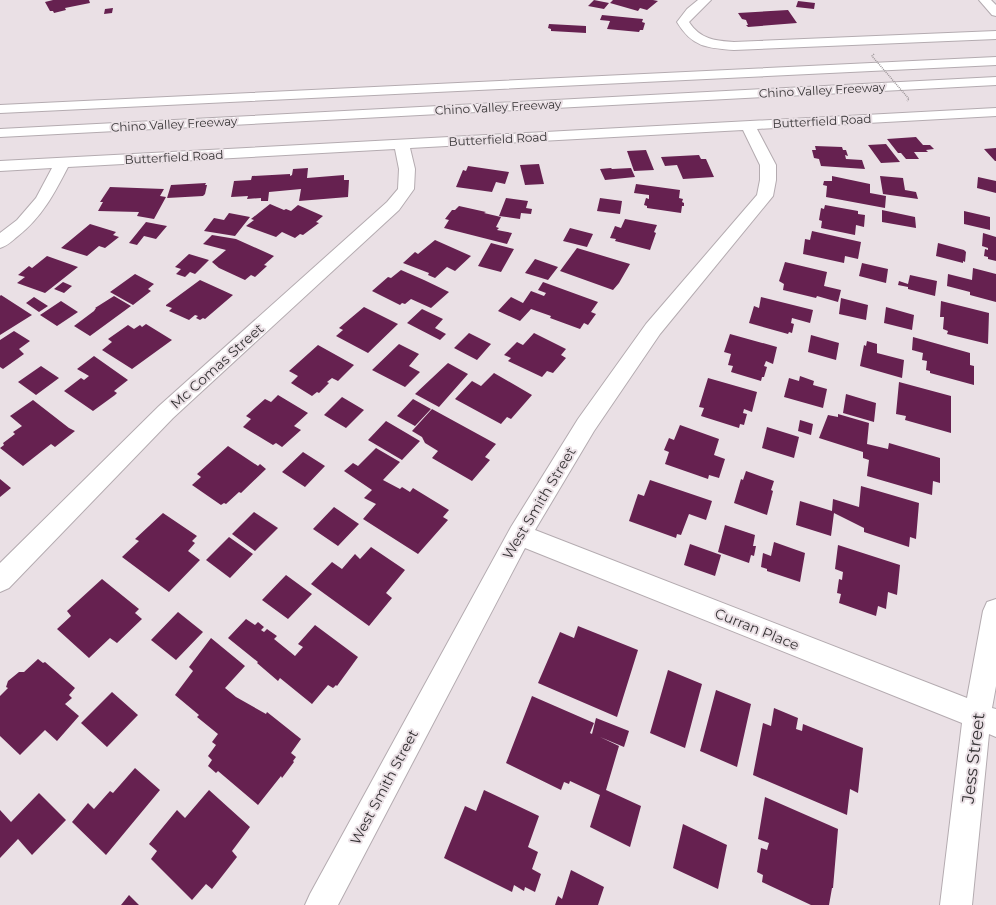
<svg xmlns="http://www.w3.org/2000/svg" width="996" height="905" font-family="Montserrat,sans-serif">
	<rect width="100%" height="100%" fill="#eae0e5"/>
	<path fill="#662150" d="M53,0h36l1,3 -25,5 1,2 -12,3 -1,-2h-3l-5,-9z
		M594,0l15,3 -5,6 -16,-3z
		M613,0h40l5,1 -11,9 -7,-2 -2,3 -28,-8z
		M798,1l17,2 -1,6 -18,-2z
		M113,8l-1,5 -8,1 1,-5z
		M788,10l9,13 -49,4 -2,-2h2l-2,-5 -4,-1 -4,-6z
		M602,15l41,4 -1,3 3,1 -2,7h-3l-1,2 -32,-3 3,-8 -10,-1z
		M549,24l37,2v7l-35,-2v-2l-3,-1z
		M916,137l7,8h7l4,4 -8,1 2,2h-14l5,7h-13l-5,-6h-3l-11,-14z
		M886,144l14,18 -19,1 -13,-18z
		M815,146l27,1 1,3h3l2,6 -3,-1 1,4 16,1 3,9 -44,-3 -2,-7 -5,-1 -2,-8h4z
		M996,148v13h-1l-11,-12z
		M646,150l8,20 -20,1 -7,-20z
		M699,155l2,4h5l8,18 -31,2 -6,-14 -12,1 -4,-9z
		M539,164l5,20 -19,1 -5,-20z
		M468,166l41,6 -4,12 -9,-2 -4,10 -36,-5 7,-17 3,1z
		M308,168l-1,10 37,-3v5h5l-1,17 -49,4 2,-12 -32,3 -1,9h-7v-3l-14,1 1,-3 -17,1 3,-16 17,-1 1,-4 38,-2v2l2,-1 1,-6z
		M611,168l1,1 19,-1 4,9 -30,3 -5,-11z
		M832,176l38,8v9l16,3 -1,12 -59,-11 1,-11 -4,-1 1,-4h8z
		M880,176l23,2 2,12 11,2 2,7 -35,-5z
		M978,177l18,4v12l-19,-5z
		M206,183l-1,2h2l-2,9 -2,2 -36,2 4,-13z
		M636,184l44,6 -1,8 4,1 -1,3 2,1v3h-2l-1,7 -34,-5v-2l-3,-1 2,-7 3,1v-4l-15,-2z
		M110,187l54,2 -4,7 6,1 -12,22 -17,-3 2,-4 -41,-1 5,-9h-3z
		M506,198l22,3 -2,7 6,1 -1,5 -10,-1 -1,6 -21,-3z
		M600,198l22,3 -2,13 -23,-3z
		M270,204l14,6 2,-1 5,2 7,-6 25,11 -7,6 3,1 -16,12 -3,-1 -5,4 -13,-6 -6,5 -30,-11 8,-6 -3,-1z
		M825,205l33,6v3l7,1 -1,12 -8,-2 -1,10 -34,-7 1,-7 -3,-1 2,-12 3,1z
		M459,206l27,6 -2,1 17,4 -5,10 3,1 -2,2 15,3 -5,11 -63,-16 5,-8 -4,-1 7,-9h3z
		M882,210l33,7 1,11 -34,-6z
		M964,211l26,6v13l-26,-6z
		M229,213l21,4 -15,19 -31,-5 10,-13 10,2z
		M625,219l32,6 -3,7 2,1 -6,17 -35,-9 1,-2 -6,-1 5,-12 6,2z
		M146,222l21,4 -11,13 -12,-3 -7,9 -8,-2z
		M90,224l26,8 -3,3 6,2 -14,11 -6,-2 -12,10 -26,-8z
		M570,228l23,6 -6,13 -24,-6z
		M812,231l49,11 -3,17 -13,-3 -1,7 -41,-9 2,-15 5,1z
		M983,233l13,4v24l-8,-2v-2l-4,-1 1,-7 3,1v-2l-6,-2z
		M212,235l24,4 38,17 -10,9 3,1 -12,11 -4,-2 -6,5 -26,-12 -7,-6 14,-12 -23,-6z
		M435,240l36,16 -16,15 -8,-4 -12,11 -7,-3 1,-2 -26,-10 12,-11 3,2z
		M491,243l23,6 -13,23 -23,-6z
		M938,243l26,7 2,2 -1,10 -2,-1v2l-27,-7z
		M577,248l53,16 -11,19 -6,7 -53,-19z
		M189,254l20,6 -14,14 -5,-2 -5,5 -9,-3 5,-5 -6,-2z
		M47,256l31,11 -33,26 -28,-10 8,-6 -7,-2 11,-9 3,2z
		M535,259l23,8 -10,13 -23,-7z
		M785,262l42,10 -3,14 17,4 -3,12 -21,-6 -1,2 -33,-8 1,-6 -5,-3z
		M862,263l26,6 -2,14 -27,-7z
		M973,268l23,6v28l-26,-7v-3l-23,-6 1,-12 24,6z
		M401,270l23,10 25,12 -18,16 -20,-9 -6,5 -3,-1 -2,2 -28,-14 16,-14 3,1z
		M135,274l19,10 -6,5 3,2 -18,14 -23,-13z
		M910,275l27,6 -2,15 -27,-7v-2l-10,-2 1,-4 9,3z
		M200,280l33,15 -28,24 -2,-1 -3,2 -4,-2 2,-2 -3,-1 -6,5 -20,-9 3,-3 -6,-2v-1z
		M63,282l9,4 -8,7 -10,-4z
		M543,282l55,20 -7,10 5,2 -8,11 -4,-2 -4,6 -30,-11 1,-2 -20,-7 -11,12 -22,-10 13,-14 12,6 8,-12 13,5 2,-3 -8,-3z
		M1,295l31,20 -32,20v-39z
		M114,296l17,10 -41,30 -16,-10 20,-15 2,-3h-1z
		M34,297l14,9 -9,6 -13,-9z
		M761,297l52,13 -3,13 -18,-5 -1,5 3,1 -2,9 -3,-1 -1,2 -39,-11 5,-17 5,2z
		M841,298l27,7 -2,15 -27,-6z
		M61,301l17,11 -21,14 -17,-11z
		M941,301l48,12 -1,31 -41,-10 1,-3 -5,-2 1,-12h-4z
		M364,307l34,17 -30,29 -32,-17 7,-6 -4,-2z
		M886,307l28,8 -2,15 -28,-7z
		M422,309l21,10 -8,9 11,6 -6,6 -33,-17z
		M146,324l26,16 -40,29 -30,-19 10,-8 -4,-3 20,-14 6,4 6,-4 2,2z
		M14,331l16,10 -11,8 5,5 -21,15 -3,-2v-27z
		M469,333l22,11 -14,16 -23,-12z
		M534,333l32,16 -5,6 5,3 -13,15 -6,-2 -5,6 -34,-16 3,-3 -7,-3 13,-13 6,3z
		M730,334l47,13 -4,17 -7,-3 -2,5 3,1 -3,10h-2l-1,4 -30,-9 2,-6 -5,-1 3,-11 -7,-2z
		M811,335l28,8 -3,17 -28,-8z
		M913,337l57,16v12l4,1v19l-44,-12v-2l-4,-1 1,-9 -5,-1 1,-7 -11,-3z
		M867,341l10,3v9l27,7 -2,18 -42,-12 4,-21 2,1z
		M399,344l20,10 -10,12 11,6 -15,15 -33,-17z
		M318,345l36,20 -16,16 -6,-3 -5,4 2,1 -10,10 -2,-1 -5,4 -21,-13 7,-7 -9,-5z
		M94,356l34,24 -14,11 3,2 -2,2 -22,16 -29,-20 17,-13 3,2 5,-4 -12,-7z
		M448,363l20,11 -29,33 -24,-13z
		M41,366l18,12 -23,17 -18,-13z
		M494,373l38,22 -21,24 -4,-2 -6,7 -46,-25 17,-18 9,5z
		M800,376l14,5 -1,4 14,4 -4,19 -39,-11 5,-19 10,3z
		M708,378l49,14 -5,20 -8,-3 -1,4 4,1 -3,11 -4,-1 -1,4 -38,-12 3,-8 -5,-1z
		M899,382l52,14v37l-46,-13 1,-4 -10,-2z
		M846,394l30,9 -2,19 -31,-9z
		M278,395l30,18 -14,13 7,4 -19,17 -6,-4 -3,2 -30,-18 8,-8 -5,-3 19,-17 6,3z
		M342,397l22,13 -18,18 -22,-13z
		M413,399l18,10 -16,17 -18,-10z
		M33,400l36,28 6,3 -20,16 -4,-3 -28,22 -23,-18 4,-3 -1,-2 12,-9 -2,-2 9,-6 -12,-10z
		M432,409l64,35 -11,13 5,3 -18,21 -40,-23 6,-7 -13,-8 -3,-6 -10,-6z
		M838,414l31,9 -2,21 21,5 1,-6 51,15v25l-7,-2 -1,14 -65,-19 2,-16 -6,-2v-6l-44,-14 9,-23 10,2z
		M800,420l13,4 -2,11 -13,-4z
		M386,421l34,20 -18,19 -34,-20z
		M680,425l39,14 -5,16 11,4 -6,19 -10,-3 -1,4 -43,-15 4,-12 -5,-2 5,-12 5,2z
		M767,427l32,10 -5,21 -32,-10z
		M228,446l30,20 2,-2 6,5 -25,24 -2,-1 -13,12 -2,-1 -3,2 -29,-20 9,-8 -4,-3z
		M376,448l24,14 -17,18 17,9 2,-2 8,5 3,-4 36,22 -6,7 5,3 -30,34 -55,-35 13,-15 -12,-6 8,-8 -28,-19 9,-8 5,3z
		M303,452l22,14 -20,21 -23,-15z
		M746,471l28,10 -3,9 2,1 -6,24 -33,-12 7,-24 2,1z
		M0,479l11,9 -11,9z
		M650,480l62,21 -6,19 -17,-6 -8,21 -4,-1 -1,4 -47,-17 9,-27 6,2z
		M861,486l58,17 -3,36 -6,-2 -1,10 -45,-15v-4l-30,-15 -3,23 -35,-11 4,-24 32,10 1,-12 26,8z
		M334,507l25,17 -21,22 -25,-17z
		M254,512l24,16 -23,23 -23,-17z
		M163,513l34,23 -5,5 3,2 -7,8 12,9 -31,32 -47,-35 17,-16 -4,-2z
		M725,525l30,10 -2,11h3l-2,10 -3,-1 -2,8 -31,-11z
		M229,537l24,17 -23,24 -24,-18z
		M774,542l31,11 -5,29 -33,-11v-2l-6,-2 2,-14 8,3z
		M690,544l31,11 -6,21 -31,-11z
		M838,545l62,20 -3,30 -9,-3 -2,17 -8,-3 -2,10 -37,-13 2,-9 -4,-1 2,-14 3,1 1,-8 -8,-3z
		M371,547l34,23 -19,23 6,5 -23,28 -58,-42 21,-22 10,7 13,-15 5,5z
		M286,575l26,19 -24,25 -26,-19z
		M102,579l37,30 -4,4 7,6 -25,24 -7,-5 -21,20 -32,-29 14,-13 -4,-5z
		M178,612l25,20 -27,28 -25,-20z
		M246,619l9,6 3,-3 6,5 -3,3 3,2 3,-3 10,7 -3,3 21,17 8,-9 -5,-3 17,-19 43,32 -21,29 -1,-1 -3,3 -5,-3 -16,19 -32,-26 -2,3 -21,-18 1,-1 -30,-24z
		M578,626l60,24 -21,67 -79,-34 22,-51 14,6z
		M211,638l34,28 -20,22 11,9 30,17 1,-2 34,27 -10,14 5,4 -3,4 1,1 -12,16 -1,-2 -23,29 -40,-34 -2,2 -8,-7 4,-6 -4,-4 8,-11 -4,-3 6,-8 -21,-17 2,-2 -24,-20 18,-24 -4,-4z
		M38,659l5,4 2,-1 30,26 -6,7 3,3 -7,6 14,12 -22,25 -12,-11 -25,25 -20,-19v-40l8,-8 -2,-1 2,-6 11,-9h5z
		M668,670l34,14 -17,64 -35,-15z
		M716,690l35,14 -14,63 -37,-16z
		M112,692l26,23 -31,32 -26,-24z
		M532,696l62,27 -4,10 2,1 4,-16 33,13 -5,16 -24,-10 19,9 -13,44 35,16 -11,41 -40,-20 10,-32 -30,-14 -1,3 -5,-2 -3,8 -55,-27z
		M774,708l24,10 -2,11 6,2 1,-7 60,24 -5,45 -8,-4 -3,26 -94,-40 10,-52 8,3z
		M135,768l25,22 -54,65 -34,-33 16,-19 6,6 16,-18 3,2z
		M209,790l41,37 -18,24 5,6 -25,32 -6,-5 -14,16 -41,-41 6,-8 -8,-7 28,-34 8,8z
		M484,790l55,26 -11,31 10,5 -6,17 9,5 -6,18 -10,-5 -1,4 -10,-6 -2,7 -68,-34 21,-52 11,5z
		M39,793l27,27 -34,35 -14,-16 -18,19v-48l11,12z
		M765,797l73,32 -5,59h-1l-3,17h-18l-49,-23 1,-7 -6,-3 4,-24 6,2 2,-7 -11,-4z
		M683,824l44,21 -9,44 -45,-21z
		M571,870l33,17 -6,18h-43l3,-9 4,3z
		M129,895l10,10h-18z"/>
	<g fill="none" stroke-linecap="round" stroke-linejoin="round">
		<g stroke="#b4abb0" stroke-width="2">
			<path id="minor" d="M698,0h13l-22,22c11,17 26,19 45,20l262,-11v8l-262,11c-27,-2 -42,-3 -57,-28l10,-13z
				M979,0h12l5,5v11l-4,-1z
				M996,108v8l-239,13 19,36v15l-3,16 -113,138 -66,97 -59,99 432,168 16,-87 4,-9 9,-3v87l-4,22 4,1v28l-7,-3 -17,171h-32l22,-182 -437,-175 -187,357h-33l5,-11 201,-367 67,-108 68,-95 111,-129 3,-15v-15l-17,-35 -333,18 5,21 -1,20 -15,21 -226,208 -164,170 -9,4v-29l159,-157 228,-204 11,-13 1,-20 -4,-20 -327,18c-14,27 -26,50 -50,69 -6,5 -11,10 -18,12v-15l17,-13 19,-22 16,-30 -52,3v-10z"/>
		</g>
		<g stroke="#b4abb0" stroke-width="2">
			<path id="highway" d="M996,57v8l-996,48v-8z
				M996,77v8l-996,52v-8z"/>
		</g>
		<use href="#minor" fill="#fff" fill-rule="evenodd"/>
		<use href="#highway" fill="#fff" fill-rule="evenodd"/>
		<path stroke="#9c9598" stroke-width="1.5" stroke-dasharray="1 1" stroke-linecap="butt" d="M874,54l-2,2 37,43 -2,2"/>
	</g>
	<g text-anchor="middle" dominant-baseline="central" stroke-width="4" stroke-linejoin="round" paint-order="stroke">
		<g font-size="12" fill="#373436" stroke="#eae0e5">
			<text transform="translate(822 90) rotate(-3)">Chino Valley Freeway</text>
			<text transform="translate(498 107) rotate(-3)">Chino Valley Freeway</text>
			<text transform="translate(822 121) rotate(-3)">Butterfield Road</text>
			<text transform="translate(174 124) rotate(-3)">Chino Valley Freeway</text>
			<text transform="translate(498 139) rotate(-3)">Butterfield Road</text>
			<text transform="translate(174 157) rotate(-3)">Butterfield Road</text>
		</g>
		<g font-size="14" fill="#373436" stroke="#eae0e5">
			<text transform="translate(217 366) rotate(-42)">Mc Comas Street</text>
			<text transform="translate(539 503) rotate(-59)">West Smith Street</text>
			<text transform="translate(757 629) rotate(22)">Curran Place</text>
			<text transform="translate(384 787) rotate(-62)">West Smith Street</text>
		</g>
		<g font-size="17" fill="#373436" stroke="#eae0e5">
			<text transform="translate(973 758) rotate(-83)">Jess Street</text>
		</g>
	</g>
</svg>
